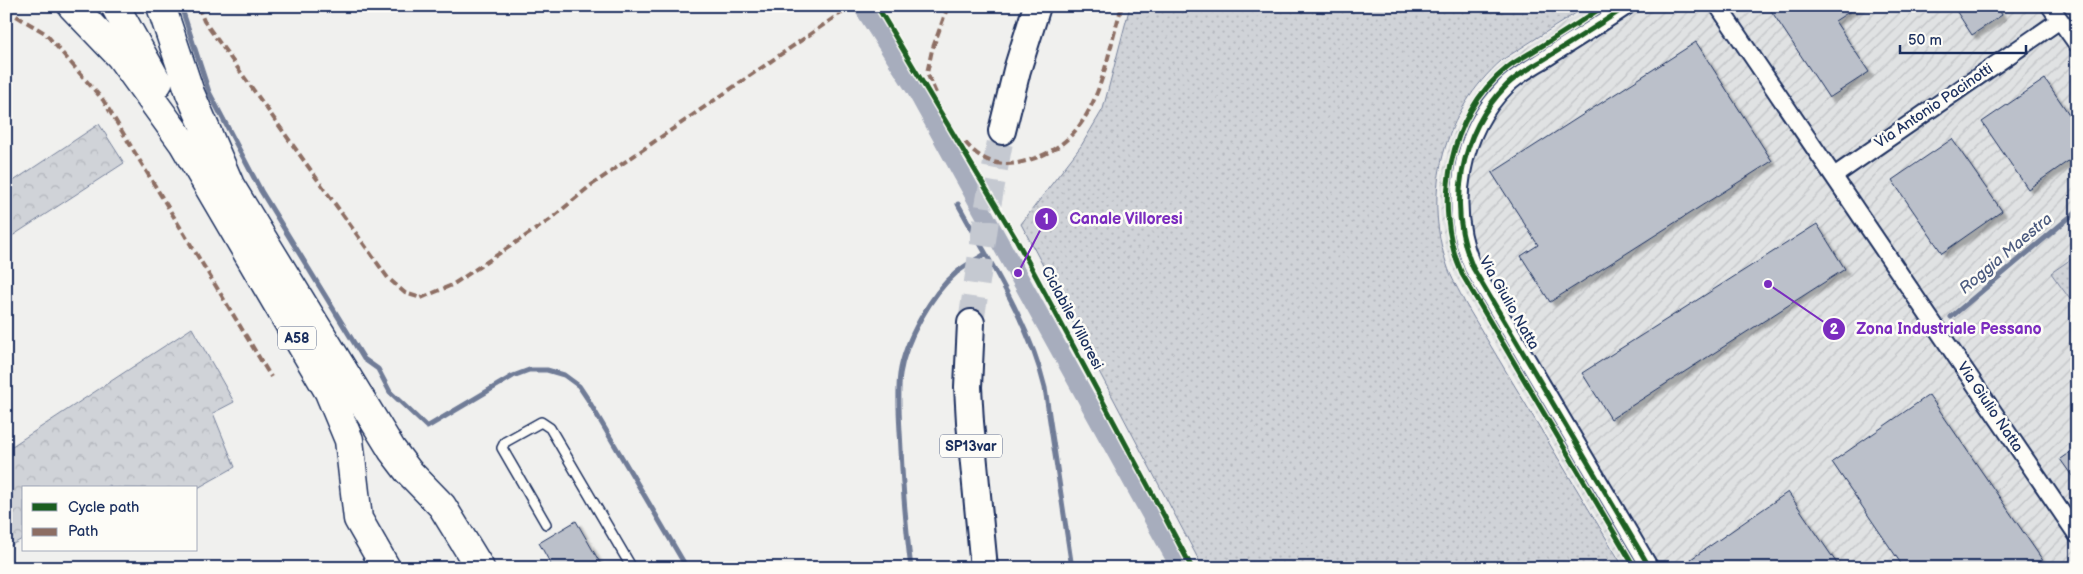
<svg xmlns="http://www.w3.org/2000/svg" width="2083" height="574" font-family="'Balsamiq Sans',sans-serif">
	<defs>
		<pattern id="industrial-furrows" width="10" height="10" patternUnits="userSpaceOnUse" patternTransform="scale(1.25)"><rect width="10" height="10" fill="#e0e2e3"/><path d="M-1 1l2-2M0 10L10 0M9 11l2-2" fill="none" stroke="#c0c2c5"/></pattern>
		<pattern id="green-dots" width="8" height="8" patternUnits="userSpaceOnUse" patternTransform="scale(1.25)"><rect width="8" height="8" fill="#d0d3d8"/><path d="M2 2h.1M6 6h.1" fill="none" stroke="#b2b5bc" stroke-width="1.8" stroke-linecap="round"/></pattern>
		<pattern id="forest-crowns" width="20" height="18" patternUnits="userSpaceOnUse" patternTransform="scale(1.25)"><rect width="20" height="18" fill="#d0d3d8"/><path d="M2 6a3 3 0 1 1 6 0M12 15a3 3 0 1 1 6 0" fill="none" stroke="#b2b5bc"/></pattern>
		<filter id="shadow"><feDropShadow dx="4.5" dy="4.5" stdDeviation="1" flood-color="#0004"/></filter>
	</defs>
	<rect width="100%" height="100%" fill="#f0f0ee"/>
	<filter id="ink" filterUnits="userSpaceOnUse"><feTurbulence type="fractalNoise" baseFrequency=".02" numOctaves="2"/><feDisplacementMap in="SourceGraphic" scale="10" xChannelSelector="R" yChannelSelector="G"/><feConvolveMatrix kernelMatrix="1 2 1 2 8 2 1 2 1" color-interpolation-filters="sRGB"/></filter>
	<g filter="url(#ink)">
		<path fill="url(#industrial-furrows)" d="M1590,6h487v562h-451l-170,-291 -11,-31 -5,-34 2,-37 8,-33 7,-16 18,-31 17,-22 12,-11z"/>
		<path fill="url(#green-dots)" stroke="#76819b" d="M1130,6h457l-85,54c-58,51 -80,131 -55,205 4,13 12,25 18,38l159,265h-421l-182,-344 60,-78 22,-37z
			M2077,255v54l-26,-36z"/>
		<path fill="url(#forest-crowns)" stroke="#76819b" d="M99,124l25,39 -118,77v-54z
			M192,328l42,74 -21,11 22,54 -39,22 -84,-1 -2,-3 -4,3h-82v50l-18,10v-98z"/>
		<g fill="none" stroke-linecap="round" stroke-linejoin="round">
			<path stroke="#6f7b97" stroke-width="5" d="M181,6l28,86 52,99 103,168 14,10 12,23 37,35 86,-51 16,-6h18l17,5 15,11 8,12 100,170
				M958,204c32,59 71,118 87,184l27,180
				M1951,317l126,-106
				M911,568c-5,-39 -8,-78 -10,-118 -1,-24 -4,-51 -1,-76 5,-33 31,-80 56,-101 9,-8 20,-13 29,-19"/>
			<path stroke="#a7adbd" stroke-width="18" d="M862,6l53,83 265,479"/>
		</g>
		<path fill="#bbc0ca" stroke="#1b2f5e" filter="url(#shadow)" d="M1768,6h90l-23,15 34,51 -40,26z
			M1953,6h44l5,9 -30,20z
			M1696,42l76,119 -222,141 -29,-46 17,-11 -46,-72z
			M2045,79l32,47v29l-49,34 -46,-67z
			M1952,139l50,72 -60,42 -50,-73z
			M1817,224l28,45 -234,150 -29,-46z
			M1929,395l119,173h-144l-72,-106z
			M2077,447v36l-17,-24z
			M1788,492l52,76h-143l-6,-9z
			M576,521l27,47h-50l-14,-25z"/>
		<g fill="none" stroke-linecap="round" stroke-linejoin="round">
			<path stroke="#c5c9d1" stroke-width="26" stroke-dasharray="26 13" stroke-linecap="butt" d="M971,323l17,-117 14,-75"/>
			<g stroke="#1b2f5e" stroke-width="12">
				<path id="service" d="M546,524l-44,-76 3,-6 36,-20 9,6 82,140"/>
			</g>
			<g stroke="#1b2f5e" stroke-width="20">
				<path id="minor" d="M1627,6c-25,17 -51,33 -76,49 -15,10 -32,18 -44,30 -48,48 -60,122 -34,183l177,300
					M1718,6l359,529
					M2050,6l27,38
					M1834,176l226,-156"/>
			</g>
			<g stroke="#1b2f5e" stroke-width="30">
				<path id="primary" d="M1002,131l15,-61 20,-64
					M971,323l-3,64 2,35 14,146"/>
			</g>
			<g stroke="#1b2f5e" stroke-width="31">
				<path id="motorway" d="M72,6l48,50 63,87 146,249 20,48 9,79 28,49
					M115,6l43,77
					M161,6l29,87 39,90
					M223,174l169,276 16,21 34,35 38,62"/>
			</g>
			<use href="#service" stroke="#fdfcf7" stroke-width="9"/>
			<use href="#minor" stroke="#fdfcf7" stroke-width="16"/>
			<use href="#primary" stroke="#fdfcf7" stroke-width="26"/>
			<use href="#motorway" stroke="#fdfcf7" stroke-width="28"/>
			<path stroke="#8d6e63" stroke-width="4" stroke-dasharray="8 4" stroke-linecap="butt" d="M198,6l6,15 184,257 17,15 16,5 31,-13 99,-66 39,-33 261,-180
				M6,10l39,23 58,67 168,277
				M936,93l-9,-20 5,-23 16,-44
				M965,142c15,18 33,26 57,20 77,-18 80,-92 100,-156"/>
			<g stroke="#fdfcf7" stroke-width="8">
				<path id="cycleway" d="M877,6l139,233 176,329
					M1604,6c-21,14 -43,28 -64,41 -11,7 -23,13 -33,21 -59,47 -75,138 -45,206l173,294
					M1627,6c-25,17 -51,33 -76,49 -15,10 -32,18 -44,30 -48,48 -60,122 -34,183l177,300"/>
			</g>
			<use href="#cycleway" stroke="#1b5e20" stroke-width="5"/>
		</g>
	</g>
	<g text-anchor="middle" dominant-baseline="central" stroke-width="5" stroke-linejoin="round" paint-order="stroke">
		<g fill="#fdfcf7" stroke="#5f6c8c" stroke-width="1">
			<rect x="278" y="326.5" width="38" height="23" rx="4"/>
			<rect x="940" y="434.5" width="62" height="23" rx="4"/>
		</g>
		<g font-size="14" font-weight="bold" fill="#1b2f5e">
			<text x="297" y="338">A58</text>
			<text x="971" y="446">SP13var</text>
		</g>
		<g font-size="15" fill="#1b2f5e" stroke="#fdfcf7">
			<text transform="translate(1934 106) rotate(-34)">Via Antonio Pacinotti</text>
			<text transform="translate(1509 303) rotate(60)">Via Giulio Natta</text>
			<text transform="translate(1072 318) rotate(62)">Ciclabile Villoresi</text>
			<text transform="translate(1990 407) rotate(56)">Via Giulio Natta</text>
		</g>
		<g font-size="16" font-style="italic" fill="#4c5b7f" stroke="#fdfcf7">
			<text transform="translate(2006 254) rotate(-40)">Roggia Maestra</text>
		</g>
	</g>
	<path fill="none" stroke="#7b2cbf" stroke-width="2" d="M1018 273L1046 219M1768 284L1834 329"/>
	<g fill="#7b2cbf" stroke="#fdfcf7" stroke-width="2">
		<circle cx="1018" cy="273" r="5"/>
		<circle cx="1768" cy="284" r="5"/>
		<circle cx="1046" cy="219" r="12"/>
		<circle cx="1834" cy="329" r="12"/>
	</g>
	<g font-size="15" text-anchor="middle" font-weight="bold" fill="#fff">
		<text x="1046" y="224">1</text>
		<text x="1834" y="334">2</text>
	</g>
	<g font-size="16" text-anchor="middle" font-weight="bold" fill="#7b2cbf" stroke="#fdfcf7" stroke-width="5" stroke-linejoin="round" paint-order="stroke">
		<text x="1126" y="224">Canale Villoresi</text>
		<text x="1949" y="334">Zona Industriale Pessano</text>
	</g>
	<rect width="2083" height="574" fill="none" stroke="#fdfcf7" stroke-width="25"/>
	<rect x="12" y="12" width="2058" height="549" fill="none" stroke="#1b2f5e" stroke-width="2" filter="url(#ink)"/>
	<rect x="22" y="486" width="175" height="65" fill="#fdfcf7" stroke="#a3aaba"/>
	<rect x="32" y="503" width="25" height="8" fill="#1b5e20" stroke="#a3aaba"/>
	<text x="68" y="512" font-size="15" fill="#1b2f5e">Cycle path</text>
	<rect x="32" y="528" width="25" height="8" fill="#8d6e63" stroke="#a3aaba"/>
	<text x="68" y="536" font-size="15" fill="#1b2f5e">Path</text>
	<path d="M1900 45v8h126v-8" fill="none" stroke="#1b2f5e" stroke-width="2.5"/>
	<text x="1908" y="45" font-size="15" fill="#1b2f5e" stroke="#fdfcf7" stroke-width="4" paint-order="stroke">50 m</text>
</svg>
